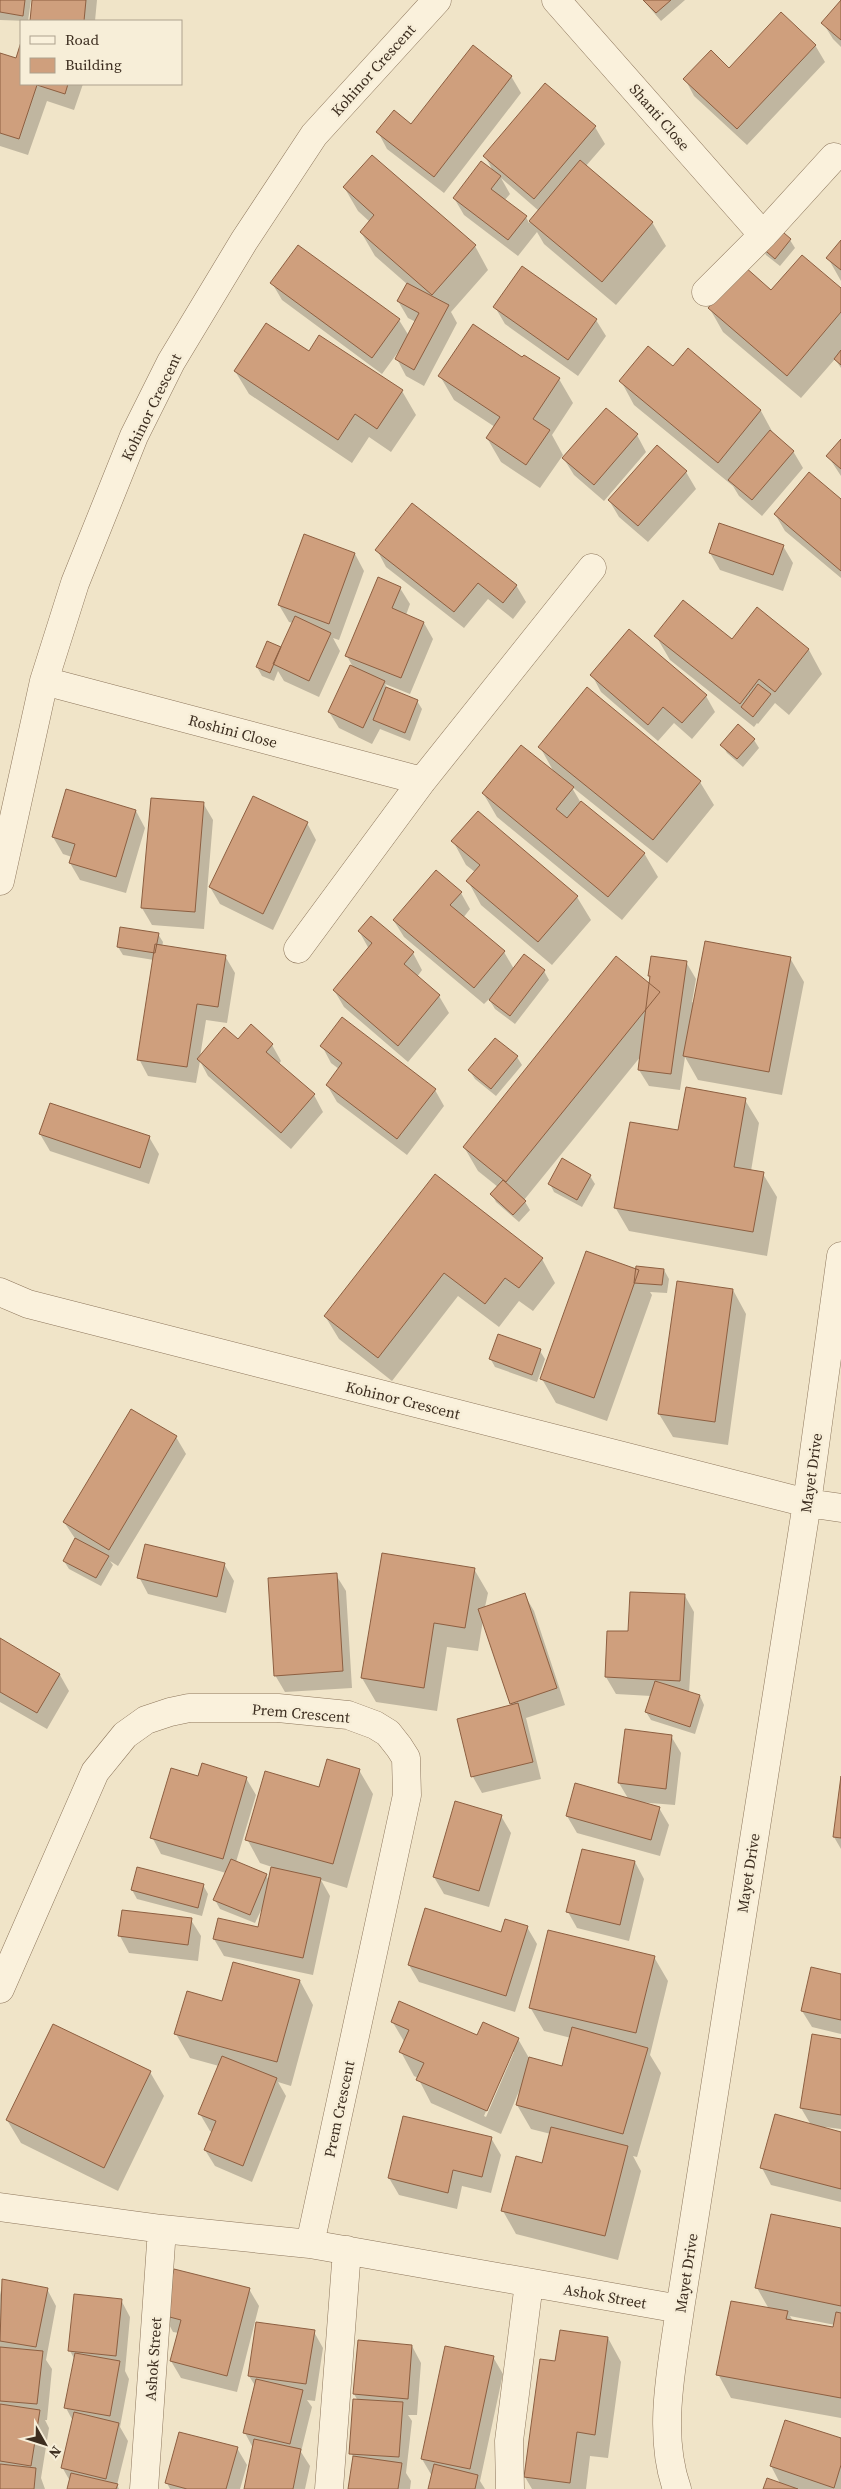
<svg xmlns="http://www.w3.org/2000/svg" width="841" height="2489" font-family="'Source Serif 4',serif">
	<rect width="100%" height="100%" fill="#f0e4c8"/>
	<path fill="#0003" fill-rule="evenodd" d="M0,0h31l-3,21 -28,-1z
		M33,0h64l-2,21h-64z
		M643,0h42l-24,21z
		M841,1v46l-8,-8 -10,-16z
		M815,45l10,17 -78,83 -53,-49 -9,-17 44,-9z
		M21,46v38h62l-9,26 -27,-9 -19,54 -28,-9v-91l17,5z
		M511,76l10,17 -77,100 -57,-44 -9,-17 34,-6z
		M595,127l10,17 -20,23 67,55 14,24 -50,59 -72,-61 -7,-12 -19,24 -54,-41 -10,-17 40,-25 -9,-17zM501,178l38,33 -10,12 -3,-6 -22,-16 6,-7z
		M344,187l131,59 13,24 -37,42 6,11 -33,63 -18,-10 -9,-17 4,-11 -19,26 -100,-74 -10,-17 26,-37 101,74 10,16 7,-14 -8,-4 -10,-17 9,-17 -32,-28 -14,-24 9,-10 -12,-11z
		M777,228l13,12 5,8 -15,18 -14,-11 -4,-9z
		M841,242v39l-13,-23z
		M841,290v78l-6,-9 -34,39 -78,-66 -13,-23 62,-17z
		M495,307l101,13 10,16 -28,40 -73,-52z
		M688,350l73,61 13,24 19,16 10,17 -41,48 -23,-20 -6,-10 -99,-81 -13,-24 52,-13z
		M309,353l93,38 14,24 -25,37 -22,-15 -17,26 -103,-69 -14,-23z
		M522,359l37,20 14,24 -21,32 11,20 -23,33 -39,-26 -14,-24 8,-11 -41,-27 -14,-24z
		M637,435l9,17 -42,49 -30,-26 -10,-16z
		M841,441v35l-13,-20z
		M657,447l29,25 10,17 -48,53 -29,-25 -10,-17z
		M841,501v77l-56,-47 -10,-17z
		M304,535l51,19 9,17 -25,69 -6,-2 7,13 -21,46 -35,-16 -6,-10 -4,10 -12,-5 -5,-9 24,-19 12,-25 -4,-1 -10,-17z
		M783,546l10,17 -10,28 -63,-21 -10,-17z
		M377,550l139,35 10,17 -13,17 -25,-20 -24,29 -78,-61z
		M400,588l10,16 -4,11 18,8 9,16 -23,55 -25,-10 3,6 29,11 5,8 -12,32 -30,-12 -8,15 -33,-16 -10,-16 25,-43 -7,-13z
		M757,609l52,41 13,24 -33,41 -14,-12 -17,21 -1,-1 -3,4 -84,-67 -14,-24 76,4z
		M592,675l114,21 9,16 -23,27 -18,-16 -16,18 -57,-49z
		M754,740l5,8 -16,19 -16,-14 -5,-8z
		M540,747l160,35 14,23 -47,58 -96,-77 10,17 63,50 14,24 -36,43 -125,-103 -14,-24 72,-19z
		M203,803l10,17 -9,109 -52,-4 -10,-17z
		M136,811l9,17 -19,65 -46,-13 -10,-17 2,-6 -9,-3 -10,-17z
		M307,823l9,17 -43,90 -53,-26 -10,-17z
		M453,841l124,56 14,23 -39,45 -71,-60 -13,-24 7,-9 -9,-7z
		M461,893l9,16 -7,9 41,34 10,17 10,-14 20,16 5,9 -34,44 -20,-15 -6,-10 -5,5 -80,-67 -10,-16z
		M359,931l54,22 9,17 -5,7 22,19 10,17 -41,49 -64,-55 -10,-17 35,-41z
		M158,934l5,8 -1,5 63,9 10,17 -8,50 -21,-3 -6,37 38,-16 34,4 9,16 -2,3 35,31 9,17 -32,37 -83,-73 -8,-15 -4,22 -48,-7 -9,-17 15,-99 -31,-5 -5,-8z
		M790,958l14,24 -22,113 -84,-15 -13,-23 -5,33 -31,-4 -10,-16 2,-14 -117,144 6,10 -11,12 -23,-20 -4,-8 6,-7 -20,-16 -14,-24 186,-162 -1,-10 37,-13 10,17 -4,23 2,1z
		M322,1046l113,44 9,16 -37,49 -70,-53 -10,-17 12,-16 -8,-6z
		M517,1057l5,8 -26,31 -21,-17 -5,-8z
		M745,1100l14,23 -8,48 12,3 14,23 -10,59 -138,-25 -14,-24 64,-75z
		M40,1134l109,3 10,17 -10,30 -99,-33z
		M435,1175l107,84 13,24 -22,28 -14,-10 -20,26 -41,-31 -66,85 -53,-42 -14,-23z
		M590,1176l5,8 -13,23 -28,-15 -4,-8z
		M637,1270h27l5,9 -2,14 -17,-1 2,3 -45,126 -51,-18 -14,-24z
		M733,1290l13,24 -18,131 -55,-8 -14,-23z
		M540,1351l5,8 -8,23 -42,-15 -5,-9z
		M131,1411l45,26 10,17 -68,112 -8,-5 3,4 -12,21 -32,-17 -5,-8 12,-21 -12,-18z
		M224,1564l10,17 -8,32 -78,-19 -9,-17z
		M474,1569l14,24 -3,14 39,-13 10,17 31,94 -39,13 15,61 -59,14 -9,-16 -14,-58 54,-13 -30,-86 -5,31 -31,-4 -10,64 -61,-9 -14,-24z
		M336,1575l10,16 6,97 -67,4 -10,-17z
		M685,1596l9,16 -5,81 11,3 4,9 -9,29 -44,-14 -5,-8 5,-16 -35,-2 -10,-17 23,-44z
		M0,1640l60,35 9,16 -22,38 -47,-27z
		M671,1736l10,17 -6,52 -37,-3 21,6 10,17 -9,31 -83,-23 -10,-17 62,-16 -10,-17z
		M359,1770l14,24 -26,94 -26,-8 9,16 -17,79 -89,-19 -10,-17 45,-11 5,-24 -9,19 -35,-14 -5,-9 11,-27 -65,-19 -9,-17 47,-59h47l10,17 -20,67 30,13 3,6 3,-14 -12,-4 -13,-24 73,-51z
		M841,1785v64l-7,-12z
		M501,1816l10,17 -22,74 -45,-13 -10,-17z
		M635,1862l9,17 -15,62 -52,-13 -9,-16z
		M203,1885l5,9 -6,22 -65,-17 -5,-9z
		M191,1920l10,16 -3,25 -69,-8 -9,-17z
		M527,1927l10,17 -22,68 -96,-30 -10,-17z
		M654,1957l14,24 -18,74 11,18 -24,84 -4,-1 8,15 -23,89 -102,-26 -13,-23 40,-46 8,-31 -20,-5 -14,-24 2,-14 -18,43 -70,-31 -13,-25 -4,-2 -13,-24 4,-9 -13,-22 86,16 40,2 11,19 33,9 9,-29 -27,-7 -14,-24zM511,2052h3l-28,65 -2,-1z
		M841,1976v58l-29,-7 -10,-16z
		M300,1981l13,24 -22,81 -13,-4 8,14 -34,86 -37,-16 -10,-16 7,-18 -2,-1 -10,-17 19,-48 -29,-8 -14,-24 46,-31z
		M841,2040v89l-16,-2v2l16,4v69l-70,-17 -9,-17 49,-43 -10,-17z
		M150,2072l14,24 -46,95 -97,-48 -14,-23z
		M491,2138l10,17 -10,38 -29,-7 -5,23 -58,-14 -10,-17z
		M841,2230v188l-110,-20 -13,-24 51,-65 -12,-21zM790,2316l45,9 -1,4 -41,-8z
		M3,2281l44,8 9,17 -10,54 6,9 -5,51h-2l4,8 -8,50 4,11h-45v-194z
		M249,2289l10,17 -22,86 -56,-14 -10,-17 8,-28 -6,-1 -9,-17z
		M121,2300l9,17 -5,54 4,8 -9,48 8,14 -11,44 2,4h-51l2,-8 -8,-14 11,-46 -7,-13 9,-48 -5,-9z
		M314,2332l9,16 -8,53 -8,-1 5,7 -11,45 9,14 -5,23h-60l8,-41 -8,-15 11,-46 -7,-11z
		M608,2338l13,24 -13,96 -18,-2 -4,33h-54l-7,-12 31,-115z
		M359,2342l53,4 9,17 -4,52h-9l4,6 -6,52 5,8 -1,8h-60l4,-30 -3,-6 7,-52 -4,-7z
		M493,2357l10,17 -23,107 5,8h-56l3,-13 -10,-17z
		M841,2439v50h-77l17,-4 -10,-19z
		M237,2448l10,17 -7,24h-70l-3,-6z"/>
	<path fill="#cf9f7d" stroke="#8d5f41" d="M0,0h25l-2,16 -23,-4z
		M32,0h54l-2,21h-54z
		M643,0h28l-15,13z
		M841,0v40l-20,-17z
		M781,12l35,33 -79,84 -54,-50 28,-29 18,18z
		M21,42v42h47l-3,10 -28,-9 -18,54 -19,-6v-80l16,5z
		M473,45l39,31 -78,101 -58,-45 18,-22 17,14z
		M545,83l51,43 -62,73 -51,-43z
		M372,155l104,90 -44,50 -72,-63 14,-17 -31,-28z
		M580,160l73,62 -51,60 -73,-61z
		M481,161l20,15 -10,13 36,27 -19,24 -55,-42z
		M777,227l14,12 -16,20 -15,-13z
		M841,240v30l-15,-12z
		M298,245l102,74 -28,39 -102,-75z
		M802,255l39,33v24l-54,64 -79,-68 36,-42 27,24z
		M522,266l75,53 -29,41 -75,-53z
		M407,283l42,22 -35,65 -19,-11 24,-46 -22,-12z
		M266,323l43,28 10,-16 84,55 -26,39 -22,-15 -17,26 -104,-69z
		M473,324l49,33 2,-2 36,23 -27,41 17,11 -24,35 -40,-27 14,-21 -62,-41z
		M648,346l25,20 15,-18 73,62 -43,53 -99,-82z
		M841,350v15l-7,-6z
		M606,408l32,26 -44,51 -32,-27z
		M770,430l24,21 -42,49 -24,-20z
		M841,439v30l-15,-13z
		M657,445l30,26 -49,55 -30,-26z
		M809,472l32,27v72l-67,-57z
		M412,503l105,82 -14,18 -25,-20 -24,29 -79,-62z
		M719,523l65,22 -11,30 -64,-22z
		M304,534l51,19 -26,71 -51,-19z
		M378,577l23,10 -9,21 32,14 -23,56 -56,-22z
		M683,600l49,39 25,-32 52,42 -34,43 -16,-13 -19,25 -86,-68z
		M295,616l36,17 -22,48 -36,-17z
		M629,629l78,66 -25,28 -19,-16 -15,18 -58,-50z
		M267,641l14,6 -11,26 -14,-6z
		M350,665l35,16 -22,47 -35,-16z
		M758,684l13,10 -18,23 -12,-10z
		M386,687l32,13 -13,33 -32,-13z
		M587,687l114,94 -48,59 -115,-93z
		M738,724l17,15 -18,20 -17,-14z
		M521,745l53,42 -18,22 11,9 14,-17 64,52 -37,44 -126,-104z
		M66,789l70,21 -20,67 -47,-14 6,-19 -23,-7z
		M253,796l55,26 -45,92 -54,-27z
		M151,798l53,4 -9,110 -54,-4z
		M478,811l100,85 -40,46 -72,-61 14,-16 -29,-24z
		M436,870l26,22 -12,13 55,46 -31,37 -81,-68z
		M371,916l43,36 -10,12 36,31 -42,51 -65,-56 39,-47 -14,-12z
		M120,927l39,6 -4,20 -38,-6z
		M705,941l86,16 -22,115 -86,-16z
		M155,944l71,11 -8,52 -21,-3 -10,63 -50,-7z
		M524,954l21,16 -35,46 -21,-16z
		M616,956l44,36 -154,190 -43,-35z
		M651,956l36,5 -16,113 -33,-4 12,-94h-2z
		M342,1017l94,72 -39,50 -71,-54 16,-22 -22,-17z
		M251,1024l22,20 -7,8 49,42 -34,39 -84,-74 27,-32 14,12z
		M495,1038l23,18 -27,33 -23,-19z
		M686,1087l60,11 -12,69 30,5 -11,60 -139,-24 16,-86 48,8z
		M50,1103l100,33 -10,32 -101,-34z
		M562,1158l29,17 -14,25 -29,-16z
		M435,1174l108,84 -24,30 -14,-10 -20,26 -41,-31 -66,85 -54,-42z
		M503,1180l23,21 -13,14 -23,-21z
		M586,1251l53,19 -45,128 -54,-19z
		M636,1266l28,3 -2,16 -28,-2z
		M677,1281l56,8 -18,133 -57,-8z
		M498,1334l43,15 -9,26 -43,-16z
		M131,1409l46,27 -68,114 -46,-28z
		M75,1538l34,18 -13,22 -33,-17z
		M145,1544l80,19 -8,34 -80,-19z
		M382,1553l93,15 -10,60 -31,-5 -10,65 -63,-10z
		M337,1573l6,98 -69,5 -6,-98z
		M630,1592l55,2 -5,87 -75,-4 2,-46h21z
		M525,1593l32,95 -47,16 -32,-95z
		M0,1638l60,36 -23,39 -37,-21z
		M655,1681l45,14 -10,32 -45,-15z
		M518,1703l15,59 -62,15 -14,-58z
		M625,1729l47,6 -6,54 -48,-6z
		M327,1759l33,10 -27,95 -88,-24 20,-69 54,16z
		M202,1763l45,14 -24,82 -73,-21 21,-70 27,8z
		M841,1776v62l-8,-1z
		M575,1783l85,24 -9,33 -85,-24z
		M455,1801l47,14 -23,76 -46,-14z
		M582,1849l53,12 -15,64 -54,-13z
		M231,1859l36,15 -17,41 -37,-15z
		M137,1867l67,17 -6,24 -67,-18z
		M271,1867l50,11 -18,80 -90,-19 5,-21 40,9z
		M425,1908l76,24 4,-13 23,7 -22,70 -98,-31z
		M122,1910l70,8 -4,27 -70,-9z
		M548,1930l107,26 -19,77 -107,-25z
		M233,1962l67,18 -23,82 -103,-28 13,-43 35,10z
		M811,1967l30,7v46l-40,-9z
		M399,2001l78,34 6,-13 36,16 -32,73 -71,-31 8,-17 -25,-11 10,-22 -18,-8z
		M53,2024l98,47 -47,97 -98,-48z
		M572,2027l76,21 -25,86 -107,-29 13,-48 33,9z
		M812,2034l29,5v76l-41,-7z
		M222,2056l55,22 -34,88 -39,-16 12,-29 -18,-7z
		M775,2114l66,18v57l-81,-21z
		M403,2116l89,21 -10,40 -29,-7 -5,23 -60,-15z
		M551,2127l77,19 -23,90 -104,-25 15,-55 26,7z
		M771,2214l70,14v78l-86,-18z
		M174,2269l76,19 -23,88 -57,-15 11,-41 -19,-5z
		M2,2279l46,9 -12,59 -36,-6z
		M74,2294l48,5 -6,57 -48,-5z
		M731,2301l57,10 -2,8 47,8 3,-15 5,1v85l-125,-23z
		M256,2322l59,8 -9,54 -58,-8z
		M560,2330l48,7 -13,98 -18,-3 -7,51 -46,-6 16,-118 15,2z
		M358,2340l54,5 -4,54 -55,-5z
		M445,2346l49,10 -24,113 -49,-10z
		M0,2347l43,4 -6,53 -37,-3z
		M75,2353l45,8 -10,55 -46,-8z
		M256,2379l47,11 -13,54 -47,-11z
		M353,2399l50,3 -4,55 -50,-3z
		M0,2404l40,6 -9,56 -31,-5z
		M74,2412l45,11 -13,56 -45,-11z
		M785,2420l56,18v27l-7,23 -64,-22z
		M179,2432l59,15 -12,42h-39l-22,-6z
		M254,2439l47,10 -8,40h-49z
		M353,2456l49,7 -4,26h-50z
		M0,2464l36,4 -2,21h-34z
		M434,2464l44,11 -3,14h-47z
		M71,2473l47,11 -2,5h-49z
		M767,2478l31,11h-35z"/>
	<g fill="none" stroke-linecap="round" stroke-linejoin="round">
		<g stroke="#8d765c" stroke-width="29">
			<path id="minor" d="M556,0l207,235
				M706,292l57,-57 71,-78
				M44,681l378,100
				M0,881l44,-200 31,-98 59,-147 37,-74 73,-121 70,-106 123,-135
				M298,949l124,-168 170,-213
				M0,1292l28,12 779,199 34,5
				M0,1989l95,-217 30,-37 21,-15 24,-8 19,-4h89l70,7 27,10 13,8 11,14 7,11 1,37 -97,449
				M0,2207l162,22 148,15 370,65
				M144,2489l18,-260
				M329,2489l18,-239
				M510,2489l-1,-48 20,-158
				M677,2489c-20,-56 -5,-123 3,-180l127,-806 34,-247"/>
		</g>
		<use href="#minor" stroke="#faf1dc" stroke-width="28"/>
	</g>
	<g text-anchor="middle" dominant-baseline="central" stroke-width="5" stroke-linejoin="round" paint-order="stroke">
		<g font-size="15" fill="#3d2e20" stroke="#f7eed8">
			<text transform="translate(373 70) rotate(-48)">Kohinor Crescent</text>
			<text transform="translate(660 117) rotate(49)">Shanti Close</text>
			<text transform="translate(151 407) rotate(-64)">Kohinor Crescent</text>
			<text transform="translate(233 731) rotate(15)">Roshini Close</text>
			<text transform="translate(403 1400) rotate(14)">Kohinor Crescent</text>
			<text transform="translate(811 1473) rotate(-82)">Mayet Drive</text>
			<text transform="translate(301 1713) rotate(5)">Prem Crescent</text>
			<text transform="translate(748 1873) rotate(-81)">Mayet Drive</text>
			<text transform="translate(339 2109) rotate(-78)">Prem Crescent</text>
			<text transform="translate(686 2273) rotate(-81)">Mayet Drive</text>
			<text transform="translate(605 2296) rotate(10)">Ashok Street</text>
			<text transform="translate(153 2359) rotate(-86)">Ashok Street</text>
		</g>
	</g>
	<rect x="20" y="20" width="162" height="65" fill="#f7eed8" stroke="#ada18e"/>
	<rect x="30" y="36" width="25" height="8" fill="#faf1dc" stroke="#ada18e"/>
	<text x="65" y="45" font-size="15" fill="#3d2e20">Road</text>
	<rect x="30" y="58" width="25" height="15" fill="#cf9f7d" stroke="#ada18e"/>
	<text x="65" y="70" font-size="15" fill="#3d2e20">Building</text>
	<g transform="translate(45 2444) rotate(129)" stroke="#f7eed8" stroke-width="4" paint-order="stroke">
	<path d="M0-4L9 19L0 12L-9 19Z" fill="#3d2e20"/>
	<text y="-8" font-size="14" font-weight="bold" text-anchor="middle" fill="#3d2e20">N</text>
	</g>
</svg>
